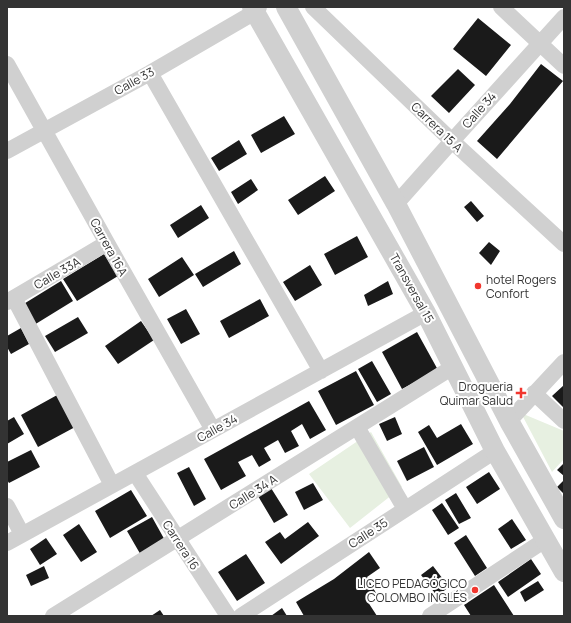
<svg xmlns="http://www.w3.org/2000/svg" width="571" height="623" font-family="Manrope,sans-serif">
	<rect width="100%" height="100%" fill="#fff"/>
	<path fill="#e7f0e1" d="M521,413l43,18v28l-12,13z
		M371,432l31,55 -52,41 -41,-54z"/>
	<path fill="#1a1a1a" d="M478,18l33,27 -25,31 -33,-27z
		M541,64l22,17 -66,78 -20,-18 33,-37z
		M458,69l17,16 -26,28 -18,-17z
		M284,116l11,18 -34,19 -10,-18z
		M239,140l8,14 -28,17 -8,-13z
		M325,176l10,15 -37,24 -10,-15z
		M251,179l7,11 -20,14 -7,-12z
		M471,201l13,15 -7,6 -13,-15z
		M201,205l8,13 -31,20 -8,-13z
		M357,236l11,21 -33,18 -11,-21z
		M489,242l11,9 -9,14 -12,-12z
		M234,251l7,13 -38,23 -8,-13z
		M104,254l14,22 -41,25 -14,-22z
		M182,257l12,18 -35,22 -11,-18z
		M310,265l12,20 -27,16 -12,-19z
		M61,281l12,20 -39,24 -12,-20z
		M388,281l5,13 -25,12 -4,-11z
		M260,299l9,17 -40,22 -9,-17z
		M186,309l14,25 -19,10 -14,-25z
		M78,317l10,16 -33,19 -10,-16z
		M141,321l13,19 -36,24 -13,-18z
		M21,328l8,16 -18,10 -4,-7v-11z
		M417,332l21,38 -36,19 -20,-37z
		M372,361l19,33 -14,8 -19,-33z
		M356,371l18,34 -38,20 -18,-34z
		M564,385v23l-12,-12z
		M59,394l18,32 -39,21 -17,-32z
		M309,401l17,29 -16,9 -8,-15 -11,7 8,15 -14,7 -7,-13 -14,8 7,12 -12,7 -7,-12 -14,7 8,14 -25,14 -17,-31z
		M14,417l10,17 -17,10v-23z
		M395,417l7,17 -15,7 -8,-17z
		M461,424l12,20 -36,21 -19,-33 11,-7 8,13z
		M424,447l10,20 -27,14 -10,-20z
		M31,450l9,17 -31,16 -2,-3v-18z
		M564,463v13l-7,-6z
		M189,467l17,32 -12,7 -17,-33z
		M489,472l11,17 -23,15 -11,-17z
		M564,480v14l-7,-7z
		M313,483l10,17 -19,10 -9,-18z
		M271,488l17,27 -14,8 -16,-27z
		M131,490l16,26 -37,22 -15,-27z
		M456,493l15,25 -12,6 -14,-24z
		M442,503l17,25 -11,7 -16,-25z
		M152,517l15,27 -25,13 -15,-26z
		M512,519l14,21 -15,9 -13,-20z
		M308,522l11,14 -38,28 -16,-22 15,-10 5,7z
		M79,524l18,28 -16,10 -18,-27z
		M466,535l21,33 -12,8 -21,-33z
		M46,538l11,16 -17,11 -10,-16z
		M369,552l11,16 -13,9 9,16 -10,6 11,17h-73l-8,-14 38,-23z
		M246,554l19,29 -28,18 -19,-29z
		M531,559l10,15 -33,23 -10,-15z
		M44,566l5,12 -18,8 -5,-11z
		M433,566l16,21 -12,9 -16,-21z
		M538,581l6,9 -19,12 -5,-10z
		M494,585l20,31h-43l-7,-11z
		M282,608l5,8h-16z
		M160,610l4,6h-13z"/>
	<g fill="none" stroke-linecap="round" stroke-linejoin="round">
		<path stroke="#d0d0d0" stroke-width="16" d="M313,7l139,134 112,103
			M501,7l63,59
			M7,64l100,179 106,187
			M150,73l171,298
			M7,151l143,-78 105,-61 4,-5
			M396,204l56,-63 112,-124
			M14,298l98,187
			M7,302l100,-59
			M534,393l30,28
			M509,421l55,-59
			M357,427l48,82
			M135,473l93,143
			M7,506l15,28
			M7,543l419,-230
			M53,616l400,-249
			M241,616l254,-165
			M430,616l115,-76"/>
		<path stroke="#d0d0d0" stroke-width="20" d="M252,7l174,306 69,138 69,121
			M286,7l110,197 113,217 55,98"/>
	</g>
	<g fill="#f1362e" stroke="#fff" stroke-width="1.5">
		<circle cx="478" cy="286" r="4"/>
		<path d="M519 387h4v4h4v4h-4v4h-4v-4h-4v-4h4z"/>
		<circle cx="475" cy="590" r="4"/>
	</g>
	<g text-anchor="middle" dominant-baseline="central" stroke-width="4" stroke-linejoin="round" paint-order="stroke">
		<g font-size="12" fill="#333" stroke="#fff">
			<text transform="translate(134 81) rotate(-29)">Calle 33</text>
			<text transform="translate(479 110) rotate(-48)">Calle 34</text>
			<text transform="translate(437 127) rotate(44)">Carrera 15 A</text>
			<text transform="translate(109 247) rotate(61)">Carrera 16A</text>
			<text transform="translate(57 273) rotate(-30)">Calle 33A</text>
			<text transform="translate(412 288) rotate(61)">Transversal 15</text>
			<text transform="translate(217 428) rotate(-29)">Calle 34</text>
			<text transform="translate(253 492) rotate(-32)">Calle 34 A</text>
			<text transform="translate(368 533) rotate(-33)">Calle 35</text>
			<text transform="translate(181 545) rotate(57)">Carrera 16</text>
		</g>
		<g font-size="12" fill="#333" stroke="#fff" text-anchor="end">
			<text x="486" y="279" text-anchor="start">hotel Rogers<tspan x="486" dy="14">Confort</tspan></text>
			<text x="513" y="386">Drogueria<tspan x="513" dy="14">Quimar Salud</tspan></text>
			<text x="467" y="583">LICEO PEDAGÓGICO<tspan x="467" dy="14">COLOMBO INGLÉS</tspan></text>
		</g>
	</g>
	<rect width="571" height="623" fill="none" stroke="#333333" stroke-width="16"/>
</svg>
